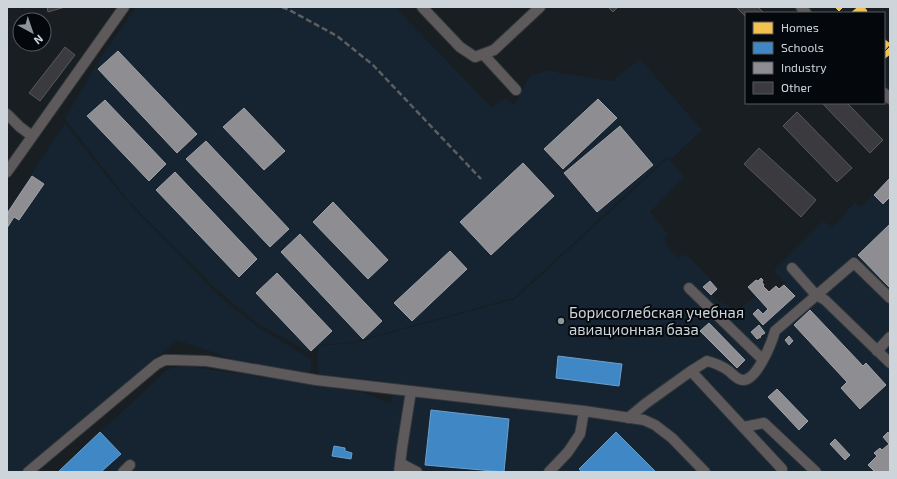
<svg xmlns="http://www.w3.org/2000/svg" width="897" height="479" font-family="'Exo 2',sans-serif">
	<rect width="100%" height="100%" fill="#181e22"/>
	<path fill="#152430" d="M136,7h259l97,101 13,-10 9,7 16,-29 19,-6 11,3 52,8 28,-22 62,71 -30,28 -5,-1 -153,141 -161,44 -35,3 -7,8 -54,-30 -40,-33 -90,-91 -62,-80 36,-62z
		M65,123l58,74 96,99 40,32 53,32 -2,13 -78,-14 -55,-19 -154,132h-16v-261z
		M668,158l16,19 -34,35 18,22 -3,3 3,10 11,11 6,-4 34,34 -7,7 5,5 21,10 18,-15 -8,-8 8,-7 2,1 3,-3 2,2 -1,2 2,3 -1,1 6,6 7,-6 4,3 6,-6 -12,-12 50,-50 8,7 23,-26 6,5 29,-30v295h-833l109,-101 5,-3 15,-2 161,23 18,4 26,11 2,-21 -74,-9 -2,-8 1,-20 35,-3 162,-44z"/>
	<path fill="#f2c14e" stroke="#e7c778" d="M835,7h8l-4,4z
		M858,7h6l3,4 -2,2h-14z
		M884,39l6,5 -6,7z
		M890,47v7l-6,5v-6z"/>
	<path fill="#3f88c5" stroke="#6a9fcc" d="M558,356l64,8 -3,22 -63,-8z
		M431,410l78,9 -5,53 -79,-7z
		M100,432l21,22 -20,18h-43z
		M616,432l39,39 -1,1h-72l-3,-3z
		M334,446l11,2v3l7,2 -1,6 -19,-3z"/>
	<path fill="#8d8d92" stroke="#a0a3a8" d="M118,51l79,83 -20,19 -79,-84z
		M598,99l19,19 -54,51 -19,-20z
		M105,100l61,64 -17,17 -62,-65z
		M244,108l41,43 -21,19 -41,-43z
		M620,126l33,39 -56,47 -33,-39z
		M206,141l83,88 -19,18 -84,-88z
		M523,163l31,33 -63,59 -31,-33z
		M175,172l82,87 -18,18 -83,-87z
		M32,176l12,8 -25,36 -5,-3 -7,11v-12l2,-3 -1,-1z
		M890,178v19l-7,7 -9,-9z
		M333,202l55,58 -20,19 -55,-57z
		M890,224v64l-32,-33z
		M300,234l82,87 -19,18 -82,-87z
		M450,251l17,18 -55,52 -18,-18z
		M277,273l55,58 -21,20 -55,-58z
		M761,278l2,2 -1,2 2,3 -1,1 6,6 7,-6 3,3 5,-4 11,11 -32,29 -10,-11 5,-5 5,5 5,-5 -20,-22 8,-7 2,1z
		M710,281l7,8 -6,6 -8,-8z
		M810,310l53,56 3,-3 20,22 -26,24 -19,-21 6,-6 -53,-57z
		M709,323l36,37 -8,8 -37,-37z
		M759,325l6,8 -5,3 1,1 -4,2 -6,-7z
		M789,336l4,5 -4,4 -4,-5z
		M777,389l31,32 -9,9 -31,-33z
		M888,432l2,3v37h-15l-7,-7 9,-9 -3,-3 6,-5 2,2 7,-6 -6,-7z
		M835,439l15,16 -5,5 -15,-16z"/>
	<path fill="#3b3b3f" stroke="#58585d" d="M47,7h18l-17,5z
		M608,7h10l-5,5z
		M736,7h22l6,6h-18v4z
		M65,47l10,8 -35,46 -11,-8z
		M822,103h25l36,37 -13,13z
		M797,112l55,56 -15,14 -54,-56z
		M759,148l57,52 -15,17 -57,-53z"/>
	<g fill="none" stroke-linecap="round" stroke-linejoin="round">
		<g stroke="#32383b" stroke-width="12">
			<path id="minor" d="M422,7l38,40 15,10 19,-7 46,-43
				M801,7l5,6
				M483,54l33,36
				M884,93l6,6
				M7,114l13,13 12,9
				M7,172l117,-165
				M792,268l24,27 9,5 65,63
				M689,288l73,71
				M877,351l13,-14
				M691,371l16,-10c8,2 15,5 22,10 3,3 6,6 10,8 16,8 33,-37 36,-48l79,-68 36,35
				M628,418l17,-14 46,-33 91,98v3
				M744,427l20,-4 52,49
				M400,463l17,9
				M28,472l129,-108 8,-4h8l34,1 109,19 268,31 60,9 11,5 17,13 33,34
				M123,472l7,-7
				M399,472l3,-24 9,-57
				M549,472l19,-20 12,-18 4,-23"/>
		</g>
		<use href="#minor" stroke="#5e5a5b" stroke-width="10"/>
		<path stroke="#5d5e60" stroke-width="2.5" stroke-dasharray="6 3" stroke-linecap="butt" d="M282,7l11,5 44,24 36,29 108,114"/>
	</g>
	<circle fill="#8e959a" stroke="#04080c" stroke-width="1.5" cx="561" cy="321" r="4"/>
	<g text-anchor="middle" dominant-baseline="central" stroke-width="4" stroke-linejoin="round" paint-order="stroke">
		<g font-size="15" fill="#cdd5db" stroke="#04080c" text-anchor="start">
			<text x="569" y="312">Борисоглебская учебная<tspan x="569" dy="17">авиационная база</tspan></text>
		</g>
	</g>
	<rect width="897" height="479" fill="none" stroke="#cdd5db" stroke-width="16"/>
	<rect x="745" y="12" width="140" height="92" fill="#04080c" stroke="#545a5f"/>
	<rect x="753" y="22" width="20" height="12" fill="#f2c14e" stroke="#545a5f"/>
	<text x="781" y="32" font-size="12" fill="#cdd5db">Homes</text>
	<rect x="753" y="42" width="20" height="12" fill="#3f88c5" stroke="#545a5f"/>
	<text x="781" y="52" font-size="12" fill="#cdd5db">Schools</text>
	<rect x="753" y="62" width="20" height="12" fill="#8d8d92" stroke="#545a5f"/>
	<text x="781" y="72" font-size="12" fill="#cdd5db">Industry</text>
	<rect x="753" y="82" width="20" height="12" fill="#3b3b3f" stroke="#545a5f"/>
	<text x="781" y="92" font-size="12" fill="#cdd5db">Other</text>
	<g transform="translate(32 32) rotate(140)"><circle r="19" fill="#04080c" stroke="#545a5f"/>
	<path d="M0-3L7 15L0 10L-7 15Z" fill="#8e959a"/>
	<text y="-6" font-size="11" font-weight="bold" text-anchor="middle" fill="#cdd5db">N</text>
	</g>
</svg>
